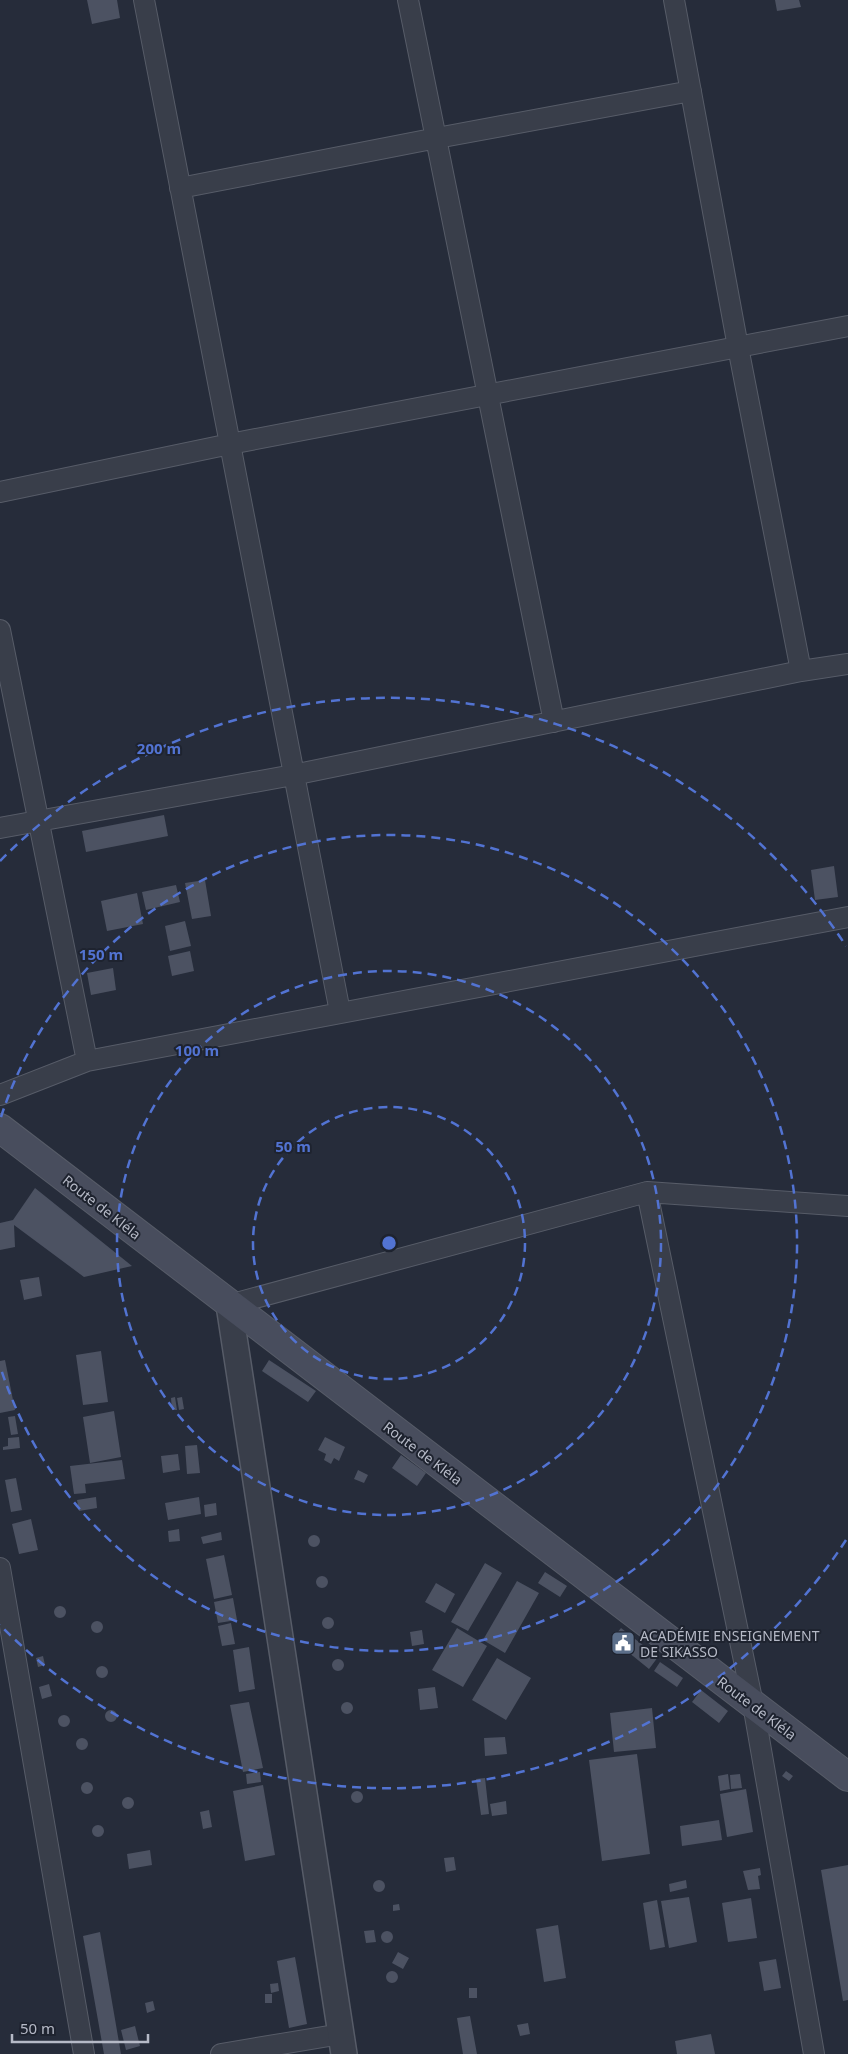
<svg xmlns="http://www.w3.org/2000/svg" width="848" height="2054" font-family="'Noto Sans',sans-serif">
	<rect width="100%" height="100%" fill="#262c3a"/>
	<path fill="#4c5262" d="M87,0h30l3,18 -28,6z
		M775,0h24l2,7 -24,4z
		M164,815l4,21 -82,16 -4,-21z
		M834,866l4,31 -23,3 -4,-30z
		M205,880l6,36 -19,3 -7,-36z
		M176,885l4,17 -34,8 -4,-18z
		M137,893l6,31 -36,7 -6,-30z
		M185,921l6,25 -21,5 -5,-25z
		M190,951l4,20 -22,5 -4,-20z
		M113,968l3,22 -25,5 -4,-22z
		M35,1188l97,78 -48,11 -70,-52 1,22 -15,3v-27l13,-3z
		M39,1277l3,19 -18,4 -4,-20z
		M101,1351l7,51 -25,3 -7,-50z
		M5,1360l10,50 -15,3v-52z
		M269,1360l47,31 -8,11 -46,-31z
		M175,1397l2,13h-5l-1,-12z
		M182,1397l2,12 -5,1 -2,-12z
		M114,1411l7,46 -31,6 -7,-46z
		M15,1416l3,18 -7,1 -3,-18z
		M19,1437l1,11 -17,2v-3l5,-1v-8z
		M325,1437l20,10 -6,14 -5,-3 -3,6 -7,-4 2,-6 -8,-4z
		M197,1445l3,28 -13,1 -2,-28z
		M178,1454l2,16 -17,3 -2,-17z
		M401,1455l25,18 -9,13 -25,-18z
		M122,1460l3,19 -40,5 1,9 -12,1 -4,-28z
		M358,1470l10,5 -4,8 -10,-4z
		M16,1478l6,32 -11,2 -6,-32z
		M96,1497l1,11 -18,3 -2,-11z
		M199,1497l2,17 -33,6 -3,-17z
		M216,1503l1,12 -12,2 -1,-12z
		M31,1519l7,31 -19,4 -7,-30z
		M179,1529l1,12 -11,1 -1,-11z
		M221,1532l1,8 -19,4 -2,-7z
		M308 1541a6 6 0 1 1 12 0a6 6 0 1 1-12 0Z
		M224,1555l8,40 -18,4 -8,-40z
		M485,1563l17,10 -34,58 -17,-9z
		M545,1572l22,14 -7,11 -22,-14z
		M316 1582a6 6 0 1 1 12 0a6 6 0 1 1-12 0Z
		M517,1581l22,12 -34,60 -22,-13z
		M436,1583l19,11 -10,19 -20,-11z
		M233,1598l4,22 -19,3 -4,-21z
		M54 1612a6 6 0 1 1 12 0a6 6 0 1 1-12 0Z
		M322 1623a6 6 0 1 1 12 0a6 6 0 1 1-12 0Z
		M91 1627a6 6 0 1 1 12 0a6 6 0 1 1-12 0Z
		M231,1623l4,21 -13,2 -4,-20z
		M457,1628l30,18 -24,41 -31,-17z
		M621,1628l37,29 -9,12 -37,-30z
		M422,1630l2,14 -12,2 -2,-14z
		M249,1647l6,42 -16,3 -6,-42z
		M43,1656l2,9 -7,2 -2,-9z
		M497,1658l34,20 -25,42 -34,-20z
		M332 1665a6 6 0 1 1 12 0a6 6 0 1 1-12 0Z
		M660,1662l23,16 -6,9 -23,-16z
		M96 1672a6 6 0 1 1 12 0a6 6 0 1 1-12 0Z
		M49,1684l3,12 -10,3 -3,-12z
		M435,1687l3,21 -18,2 -2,-21z
		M701,1690l27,21 -9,12 -27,-21z
		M341 1708a6 6 0 1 1 12 0a6 6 0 1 1-12 0Z
		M249,1702l14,66 -20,4 -13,-67z
		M652,1708l4,40 -42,4 -4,-39z
		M105 1716a6 6 0 1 1 12 0a6 6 0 1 1-12 0Z
		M58 1721a6 6 0 1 1 12 0a6 6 0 1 1-12 0Z
		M505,1737l2,17 -22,2 -1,-18z
		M76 1744a6 6 0 1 1 12 0a6 6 0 1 1-12 0Z
		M637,1754l13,100 -48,7 -13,-101z
		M786,1771l7,5 -4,5 -7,-5z
		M260,1772l1,10 -14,2 -1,-10z
		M728,1774l2,15 -10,2 -2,-15z
		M740,1774l2,14 -11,1 -1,-14z
		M485,1778l4,36 -8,1 -5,-36z
		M81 1788a6 6 0 1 1 12 0a6 6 0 1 1-12 0Z
		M263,1785l12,70 -30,6 -12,-70z
		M746,1789l7,43 -26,5 -7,-43z
		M351 1797a6 6 0 1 1 12 0a6 6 0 1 1-12 0Z
		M122 1803a6 6 0 1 1 12 0a6 6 0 1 1-12 0Z
		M506,1801l1,13 -15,2 -2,-12z
		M209,1810l3,17 -9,2 -3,-17z
		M719,1820l3,20 -40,6 -2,-20z
		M92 1831a6 6 0 1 1 12 0a6 6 0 1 1-12 0Z
		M150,1850l2,15 -23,4 -2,-15z
		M454,1857l2,13 -10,2 -2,-14z
		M848,1865v135l-5,1 -22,-131z
		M760,1868l1,7 -3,1 2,13 -12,1 -5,-19z
		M373 1886a6 6 0 1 1 12 0a6 6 0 1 1-12 0Z
		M686,1880l1,8 -17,4 -1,-8z
		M689,1897l8,45 -28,6 -8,-47z
		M751,1898l6,40 -29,4 -6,-39z
		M657,1900l8,47 -15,3 -7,-47z
		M399,1904l1,6 -7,1v-6z
		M558,1925l8,53 -22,4 -8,-53z
		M374,1930l2,12 -10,1 -2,-12z
		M381 1937a6 6 0 1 1 12 0a6 6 0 1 1-12 0Z
		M100,1932l21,122h-17l-21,-118z
		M398,1952l11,6 -6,11 -11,-6z
		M295,1957l12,67 -18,4 -12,-67z
		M776,1959l5,29 -17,3 -5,-29z
		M386 1977a6 6 0 1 1 12 0a6 6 0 1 1-12 0Z
		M278,1983l1,8 -8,2 -1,-9z
		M469,1988h8v10h-8z
		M265,1994h7v9h-7z
		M153,2001l2,9 -8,3 -2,-10z
		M470,2016l7,38h-14l-6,-36z
		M528,2023l2,11 -10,2 -3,-11z
		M135,2026l5,20 -14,4 -5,-20z
		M711,2034l4,20h-38l-2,-13z"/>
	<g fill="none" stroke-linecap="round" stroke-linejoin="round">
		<g stroke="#575c68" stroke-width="22">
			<path id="minor" d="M144,0l196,1012
				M408,0l146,722
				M674,0l64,347 63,324
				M180,188l257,-50 254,-47
				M0,492l230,-48 618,-118
				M0,630l87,431
				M0,828l293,-53 508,-104 47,-7
				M0,1095l87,-34 761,-144
				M647,1192l106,512 61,350
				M229,1305l418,-113 201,14
				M0,1568l84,486
				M221,2054l120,-20"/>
		</g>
		<g stroke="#575c68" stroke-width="28">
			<path id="tertiary" d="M229,1305l115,749"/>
		</g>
		<g stroke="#575c68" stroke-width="30">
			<path id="secondary" d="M0,1128l848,649"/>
		</g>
		<use href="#minor" stroke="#393e4a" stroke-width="20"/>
		<use href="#tertiary" stroke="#393e4a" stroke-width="25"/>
		<use href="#secondary" stroke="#484d5d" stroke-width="28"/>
	</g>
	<g fill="none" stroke="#5273d2" stroke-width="2.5" stroke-dasharray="9 6">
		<circle cx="389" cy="1243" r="136"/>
		<circle cx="389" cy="1243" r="272"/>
		<path d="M1 1117A408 408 0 1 1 1 1369"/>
		<path d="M846 1540A545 545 0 0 1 0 1625M0 861A545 545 0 0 1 846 946"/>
	</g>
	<defs>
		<g id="civic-square" transform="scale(1.25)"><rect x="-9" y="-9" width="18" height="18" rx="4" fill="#5c6f8a" stroke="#1e232f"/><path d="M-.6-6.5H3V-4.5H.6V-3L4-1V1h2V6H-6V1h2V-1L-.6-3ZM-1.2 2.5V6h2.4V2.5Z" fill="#fff"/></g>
	</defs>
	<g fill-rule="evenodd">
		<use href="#civic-square" x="623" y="1643"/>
	</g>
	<g text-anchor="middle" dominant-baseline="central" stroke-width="4" stroke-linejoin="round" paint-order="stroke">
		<g font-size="14" fill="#b5b9c6" stroke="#1e232f">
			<text transform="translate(102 1207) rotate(38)">Route de Kléla</text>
			<text transform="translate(423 1453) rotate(37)">Route de Kléla</text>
			<text transform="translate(757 1708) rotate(37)">Route de Kléla</text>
		</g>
		<g font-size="14" fill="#b5b9c6" stroke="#1e232f" text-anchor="start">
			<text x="640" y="1635">ACADÉMIE ENSEIGNEMENT<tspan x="640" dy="16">DE SIKASSO</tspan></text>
		</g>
	</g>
	<circle cx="389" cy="1243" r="8" fill="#5273d2" stroke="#1e232f" stroke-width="2.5"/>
	<g font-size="15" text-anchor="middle" font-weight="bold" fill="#5273d2" stroke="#1e232f" stroke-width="4" stroke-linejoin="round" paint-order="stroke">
		<text x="159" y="754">200 m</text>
		<text x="101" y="960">150 m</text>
		<text x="197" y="1056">100 m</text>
		<text x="293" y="1152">50 m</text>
	</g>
	<path d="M12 2034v8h136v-8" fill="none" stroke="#b5b9c6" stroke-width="2.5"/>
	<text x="20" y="2034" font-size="15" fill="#b5b9c6" stroke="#1e232f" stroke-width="4" paint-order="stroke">50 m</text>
</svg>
